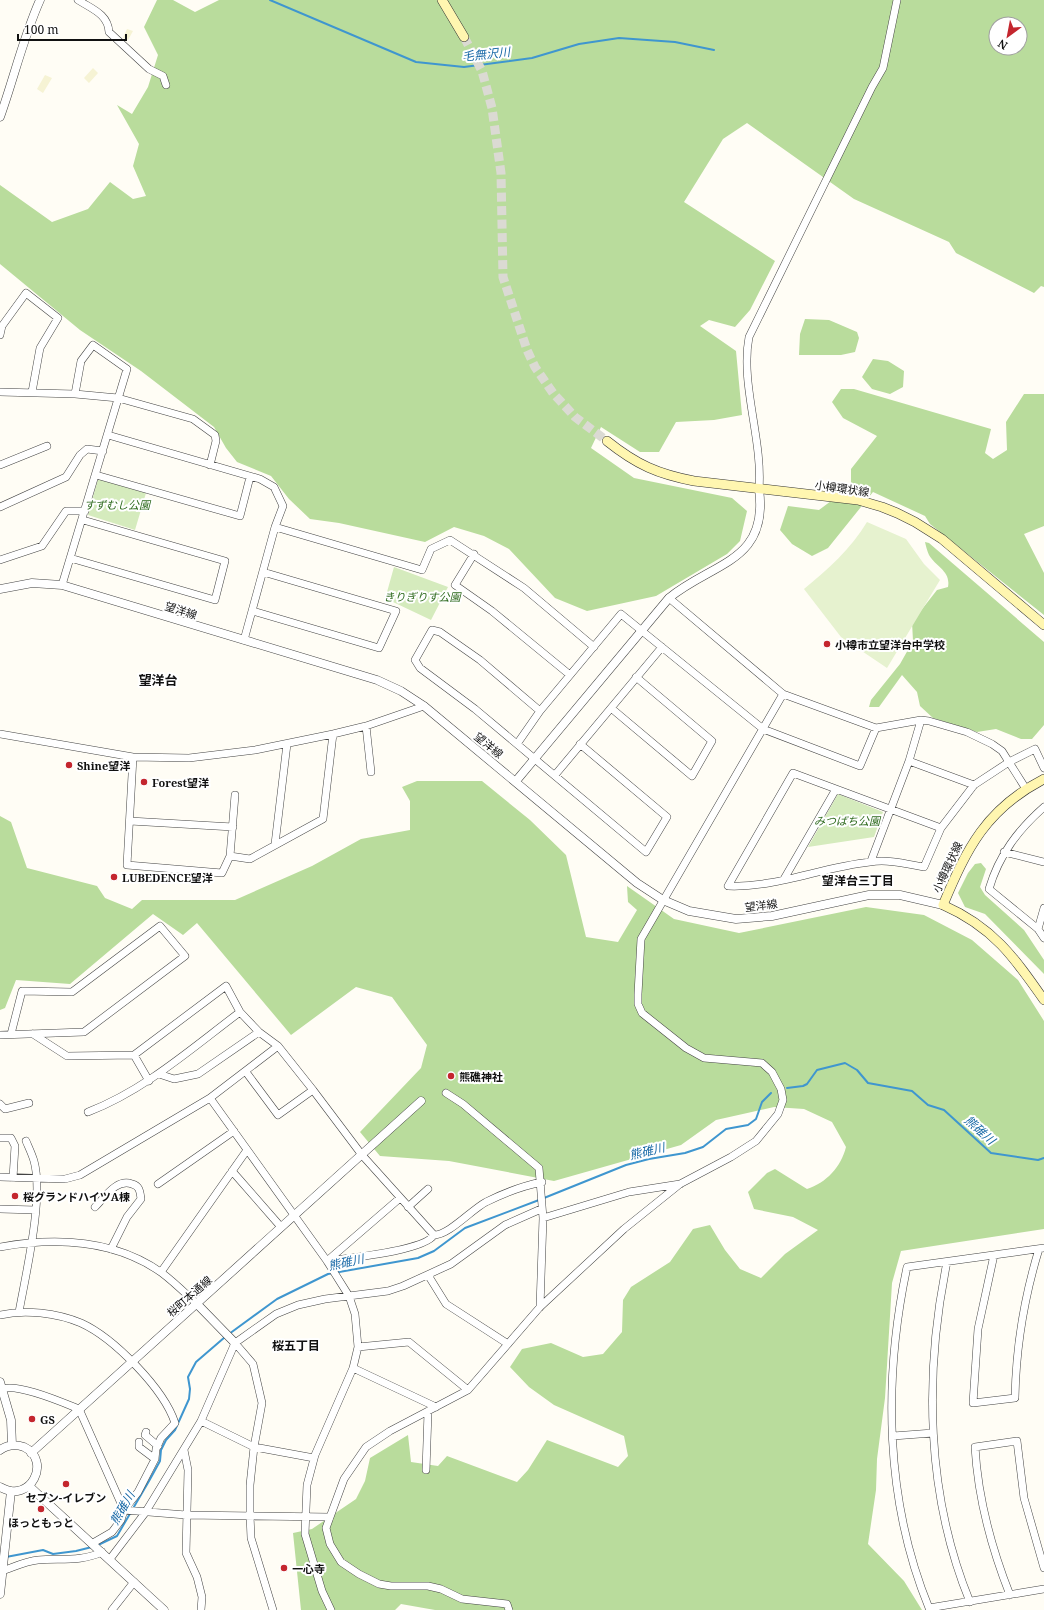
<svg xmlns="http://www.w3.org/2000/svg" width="1044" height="1610" font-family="'Noto Serif','Noto Sans JP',serif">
	<rect width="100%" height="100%" fill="#fffdf5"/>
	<path fill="#f6f3d4" d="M127,29l6,2 -5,9 -5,-2z
		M93,68l5,5 -9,10 -5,-5z
		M45,75l7,3 -9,15 -6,-4z"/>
	<path fill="#d5ebbd" d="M98,479l48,14 -11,37 -47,-15z
		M394,567l54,20 -17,33 -38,-18 -6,-10z
		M838,794l45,18 -9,25 -66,10z"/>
	<path fill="#b9dc9c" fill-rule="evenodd" d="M157,0h16l22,12 24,-12h825v287l-3,-1 -7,7 -78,-40 -7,-11 -95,-43 -107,-76 -24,16 -39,63 91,59 -25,49 -15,17 -26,-7 -9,6 36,25 6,64 -28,5 -38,2 -17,30h-19l-39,-25 -10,21 43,30 98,20 15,13 -7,30 -13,13 -71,42 -69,15 -32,-13 -46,-49 -25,-13 -30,-9 -29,15 -86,-19 -29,-4 -21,-20 -18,-23 -34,-14 -11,-14 -12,-21 -73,-56 -61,-41 -80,-66v-79l52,37 36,-13 22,-27 23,17 13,-3 -13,-30 6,-22 -22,-39 15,9 16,-27 10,-32 -14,-28zM996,24h24v24h-24z
		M805,319l24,1 28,12 2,6 -4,14 -14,3h-42l1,-21z
		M873,359l15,2 16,10 -1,16 -13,7 -18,-5 -10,-12z
		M841,389h13l137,40 -6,24 8,6 14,-9 -1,-28 18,-28h20v132l-20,8 20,39v42l-114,-91 -5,-8 -52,-24 -45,56 -16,8 -20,-12 -12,-14 8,-24 31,4 32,-24v-17l26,-33 -34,-18 -11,-16z
		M925,542l4,1 115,99v83l-12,14h-11l-25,-10 -19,3 -44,-14 -13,-12 -3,-14 -15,-17 -23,32h-10l2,-7 29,-36 13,-23 -1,-19 25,-32 11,-3c3,-16 -12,-20 -19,-32 -2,-4 -3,-9 -4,-13z
		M417,781h65l48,39 36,35 20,82 32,5 19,-32 -9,-8 -1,-16 47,33 65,14 127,-26 58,8 48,25 46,40 26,41v208l-143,22 -9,32 -7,115 -8,61 -1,31 -8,54 36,37 18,29h-487l-34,-6 -6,6h-94l-8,-77 19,-4 44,-30 9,-18 5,-23 38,-23 3,27 27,4 9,-10 70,26 11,-12 19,-30 71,27 10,-11 -4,-20 -70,-31 -25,-18 -19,-20 12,-18 29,-6 32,14 20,-3 19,-22 1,-32 8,-13 39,-25 23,-33 17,-4 15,25 15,19 21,9 24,-24 33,-24 -25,-13 -39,-8 -6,-17 19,-19 8,-4 32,20c19,-6 34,-22 39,-42l-14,-25 -28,-13 -30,-2 -58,13 -35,25 -127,36 -105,-20 -69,-5 -20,-24 61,-64 6,-23 -35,-48 -36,-10 -65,48 -94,-112 -14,12 -30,-21 -83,70 -54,-4 -11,28 -5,2v-194l11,6 16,46 70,18 8,12 27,11 10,-9h93l77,-34 49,-27 49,-9v-29l-8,-14z
		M981,863l5,6 -6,18 5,8 39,35 20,30v14l-59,-60 -20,-7 -7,-14 10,-20 7,-9z"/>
	<path fill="#e6f2cf" d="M867,522l39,17 18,25 16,16 -53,88 -46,-31 -37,-48c24,-20 47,-40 63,-67z"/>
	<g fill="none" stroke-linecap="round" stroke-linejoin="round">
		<path stroke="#3f96cf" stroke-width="2" d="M270,0l146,62 48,5 68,-9 47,-14 40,-6 56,4 39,8
			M787,1088l16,-2 4,-2 10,-14 28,-7 12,7 11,13 44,8 16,14 16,5 47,43 47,7 6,-2
			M544,1198l82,-33 23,-6 36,-6 18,-6 23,-18 22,-4 8,-6 6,-17 9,-9
			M229,1334l48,-35 51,-25 90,-16 16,-7 31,-23 74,-28
			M98,1545l19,-9 32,-55 11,-20 1,-11 5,-10 9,-10 14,-31 1,-10 -2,-12 8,-15 29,-25
			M6,1557l37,-7 10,4 23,-3 16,-4"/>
		<path stroke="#dbdad3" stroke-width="9" stroke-dasharray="9 4.5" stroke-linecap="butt" d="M464,37l18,34 10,37 9,65 2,104 24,73 8,17 18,26 22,24 32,24"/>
		<g stroke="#444" stroke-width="8">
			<path id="minor" d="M78,0c14,9 30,14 31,32l40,37 14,7 3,9
				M0,335l2,-9 24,-33 32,25 -18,30 -8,44
				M0,392l75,2 43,4 75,21 22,16 1,6 -6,24
				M108,435l152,44 14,8 9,19 -8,21 -31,113
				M0,465l47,-19
				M96,475l144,41 10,-39
				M759,489c4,-49 -19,-105 -10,-152l123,-250 11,-19 14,-68
				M0,507l66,-30 14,-22 7,-6 16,2
				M275,527l147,43 9,-21 19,-9 74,48 70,59
				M474,554l-19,31 37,26 78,64
				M70,558l145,42 10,-39 -142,-41
				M0,560l42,-14 24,-35h19
				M62,585l65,-216 -34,-24 -12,16 -6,33
				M669,598l114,96 93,34 45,-8 8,1 38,11 25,12 10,7 24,38
				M253,611l126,37 17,-37 -133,-39
				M611,708l81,68 20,-35 -76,-64
				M540,711l-60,-51 -40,-28 -8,-2 -17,30 5,8 55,41 171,143 21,-35 -87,-73
				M366,726l5,46
				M0,734l133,23 56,1 66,-8 78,-16 33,-8 58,-20
				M517,744l23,-33 81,-97 142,115 97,37 16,-38
				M133,757l-6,108 95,8 8,-17 5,-61
				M909,761l65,24
				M555,775l107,-128
				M1044,807c-26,23 -45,48 -55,82l49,40 6,9
				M130,821l103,6
				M941,828l-148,-55 -65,113c48,2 94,-19 142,-24 18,-3 37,2 54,5l17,-39 33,-43 35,-23 26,-13 9,19
				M275,844l12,-100
				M1004,852l40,10
				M230,856l20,3 73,-40 10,-85
				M871,861l38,-100 12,-41
				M784,879l52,-90
				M1038,929l6,-21
				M33,1034l34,22 67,-1 92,-69 14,26 19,20 19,14 35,44 49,65 72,80c15,0 37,-25 52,-33 18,-9 36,-16 56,-20
				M0,1035l84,-3 101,-76 -25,-30 -88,66 -50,-1 -11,43
				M134,1055l15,26
				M246,1072l32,43 35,-25
				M159,1074l15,5 24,-5 61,-42
				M446,1093l17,11 76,64 4,50 -3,89
				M210,1098l117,163 22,35 6,18 3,33 -5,21 -38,87 -8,30 -2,49 17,57 9,19
				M0,1104l5,5 24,-6
				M88,1112c57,-22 104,-64 152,-100
				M0,1138h11l4,8 -2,32
				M232,1171l49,56
				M0,1177l65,2 15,-4 130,-77 68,-52
				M158,1184l76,-53
				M95,1207c10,-10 22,-29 37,-23 8,2 8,8 9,15l-14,18 -16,32
				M408,1207l20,-18
				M0,1209l36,1
				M543,1218l86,-26 51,-8
				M0,1247c56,-10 114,-8 162,26 12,9 23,20 35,31
				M1044,1248l-137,19c-24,113 -22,234 22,341l115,-19
				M994,1255l-16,74 -5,74 42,-5c1,-51 9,-100 24,-149
				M327,1261c21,-3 97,-10 107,-26
				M327,1261l73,-63
				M947,1262c-23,112 -21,233 23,340
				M161,1272l86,-122
				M428,1275l18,29 62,40
				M19,1312c7,-39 25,-115 15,-151 -2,-7 -5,-13 -8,-20
				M0,1315c25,-6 57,-2 81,8 33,15 83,66 94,100l-14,15 -5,11 -1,10 -17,33 -14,18 -3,10 -9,12 -19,11
				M235,1343l18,21 9,39 -8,44 -4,38v30l1,23 22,72
				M358,1347l51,-5 59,48
				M353,1368l83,39
				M0,1390c14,-9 64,13 79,19l45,101 62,5 144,2
				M201,1421l53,26 60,11
				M146,1432l-1,3 13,11
				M893,1436l40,-3
				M139,1442v5l16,12
				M184,1450l4,20 -2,83 11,24 5,20 -1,13
				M426,1470l2,-58
				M110,1559l35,-46 56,-92 34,-78 41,-29 22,-9 27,-6 63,-8 15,-5 48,-22 54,-39 36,-16
				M2,1571c12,-4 24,-10 36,-11 22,-2 43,2 64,-8
				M1010,1595c-19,-48 -32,-96 -35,-148l42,-6 7,57 20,70
				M112,1610l22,-28
				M509,1610l-2,-6 -45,-5 -21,-10 -13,-3h-37l-12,-2 -20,-10 -18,-12 -11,-18 -4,-16 18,-49 22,-32 24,-16 78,-41 72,-83 84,-78 56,-45 51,-27 25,-16 22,-27 5,-14 -2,-11 -9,-17 -10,-9 -58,-5 -18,-10 -44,-35 -4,-9v-10l3,-55 142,-245"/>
		</g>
		<g stroke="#444" stroke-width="9">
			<path id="tertiary" d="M0,117c14,-39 23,-79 40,-117
				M0,589l32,-6 30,2 315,95 24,11 23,15 213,177 26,17 26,11 47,8 36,-3 97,-21h31l43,10
				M516,781l153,-183c44,-36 100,-36 90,-109
				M197,1304l38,39
				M0,1382l11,38 1,25
				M0,1450c7,-5 15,-6 24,-3 28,13 7,58 -24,40
				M31,1453l390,-352
				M29,1486l135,124
				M0,1594l11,-103"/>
		</g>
		<g stroke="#333" stroke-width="10">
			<path id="secondary" d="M442,0l22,37
				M607,441c30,24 51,33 87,40l164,19 24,7 15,6 18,9 27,17 102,86
				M1044,779c-58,30 -77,69 -101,126 50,22 71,52 101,95"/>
		</g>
		<use href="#minor" stroke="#fff" stroke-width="7"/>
		<use href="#tertiary" stroke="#fff" stroke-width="8"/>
		<use href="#secondary" stroke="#fff6b0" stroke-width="9"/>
	</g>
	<g fill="#c4262e" stroke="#fff" stroke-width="1.5">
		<circle cx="827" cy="644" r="4"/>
		<circle cx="69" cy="765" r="4"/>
		<circle cx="144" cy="782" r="4"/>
		<circle cx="114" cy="877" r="4"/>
		<circle cx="451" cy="1076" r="4"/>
		<circle cx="15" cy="1196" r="4"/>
		<circle cx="32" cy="1419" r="4"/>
		<circle cx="66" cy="1484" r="4"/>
		<circle cx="41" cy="1509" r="4"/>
		<circle cx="284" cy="1568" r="4"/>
	</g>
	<g text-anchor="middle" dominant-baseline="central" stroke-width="4" stroke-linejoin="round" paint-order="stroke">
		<g font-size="11" fill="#111" stroke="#fff">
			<text transform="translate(842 488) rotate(8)">小樽環状線</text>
			<text transform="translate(181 610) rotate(17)">望洋線</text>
			<text transform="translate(489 745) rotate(39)">望洋線</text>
			<text transform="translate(947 867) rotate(-65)">小樽環状線</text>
			<text transform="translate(761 905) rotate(-7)">望洋線</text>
			<text transform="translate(189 1296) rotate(-41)">桜町本通線</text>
		</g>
		<g font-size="11" font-style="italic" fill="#2f6b1f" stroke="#fff">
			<text x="117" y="504">すずむし公園</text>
			<text x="422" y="596">きりぎりす公園</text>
			<text x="847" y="820">みつばち公園</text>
		</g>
		<g font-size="11" font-weight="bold" fill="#111" stroke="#fff" text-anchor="start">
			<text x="835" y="644">小樽市立望洋台中学校</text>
			<text x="77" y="765">Shine望洋</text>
			<text x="152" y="782">Forest望洋</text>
			<text x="122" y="877">LUBEDENCE望洋</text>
			<text x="459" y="1076">熊礁神社</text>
			<text x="23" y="1196">桜グランドハイツA棟</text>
			<text x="40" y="1419">GS</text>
			<text x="66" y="1497" text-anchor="middle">セブン-イレブン</text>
			<text x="41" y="1522" text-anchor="middle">ほっともっと</text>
			<text x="292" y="1568">一心寺</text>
		</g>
		<g font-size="12" font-style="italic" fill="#1768a6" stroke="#fff">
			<text transform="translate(486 54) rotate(-6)">毛無沢川</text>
			<text transform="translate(980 1130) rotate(42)">熊碓川</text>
			<text transform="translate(647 1151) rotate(-13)">熊碓川</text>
			<text transform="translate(346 1262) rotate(-12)">熊碓川</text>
			<text transform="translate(122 1508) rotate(-60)">熊碓川</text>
		</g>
		<g font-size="12" font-weight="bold" fill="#111" stroke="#fff">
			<text x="858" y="880">望洋台三丁目</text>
			<text x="296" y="1345">桜五丁目</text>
		</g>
		<g font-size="13" font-weight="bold" fill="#111" stroke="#fff">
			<text x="158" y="680">望洋台</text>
		</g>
	</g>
	<g transform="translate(1008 36) rotate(212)"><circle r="19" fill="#ffffff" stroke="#a0a0a0"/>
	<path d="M0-3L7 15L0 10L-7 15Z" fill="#c4262e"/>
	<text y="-6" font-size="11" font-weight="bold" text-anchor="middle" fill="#111111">N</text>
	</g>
	<path d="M18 34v6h108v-6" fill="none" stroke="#111111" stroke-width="2"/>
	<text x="24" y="34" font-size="12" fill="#111111" stroke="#ffffff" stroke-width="3" paint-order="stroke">100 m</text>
</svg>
